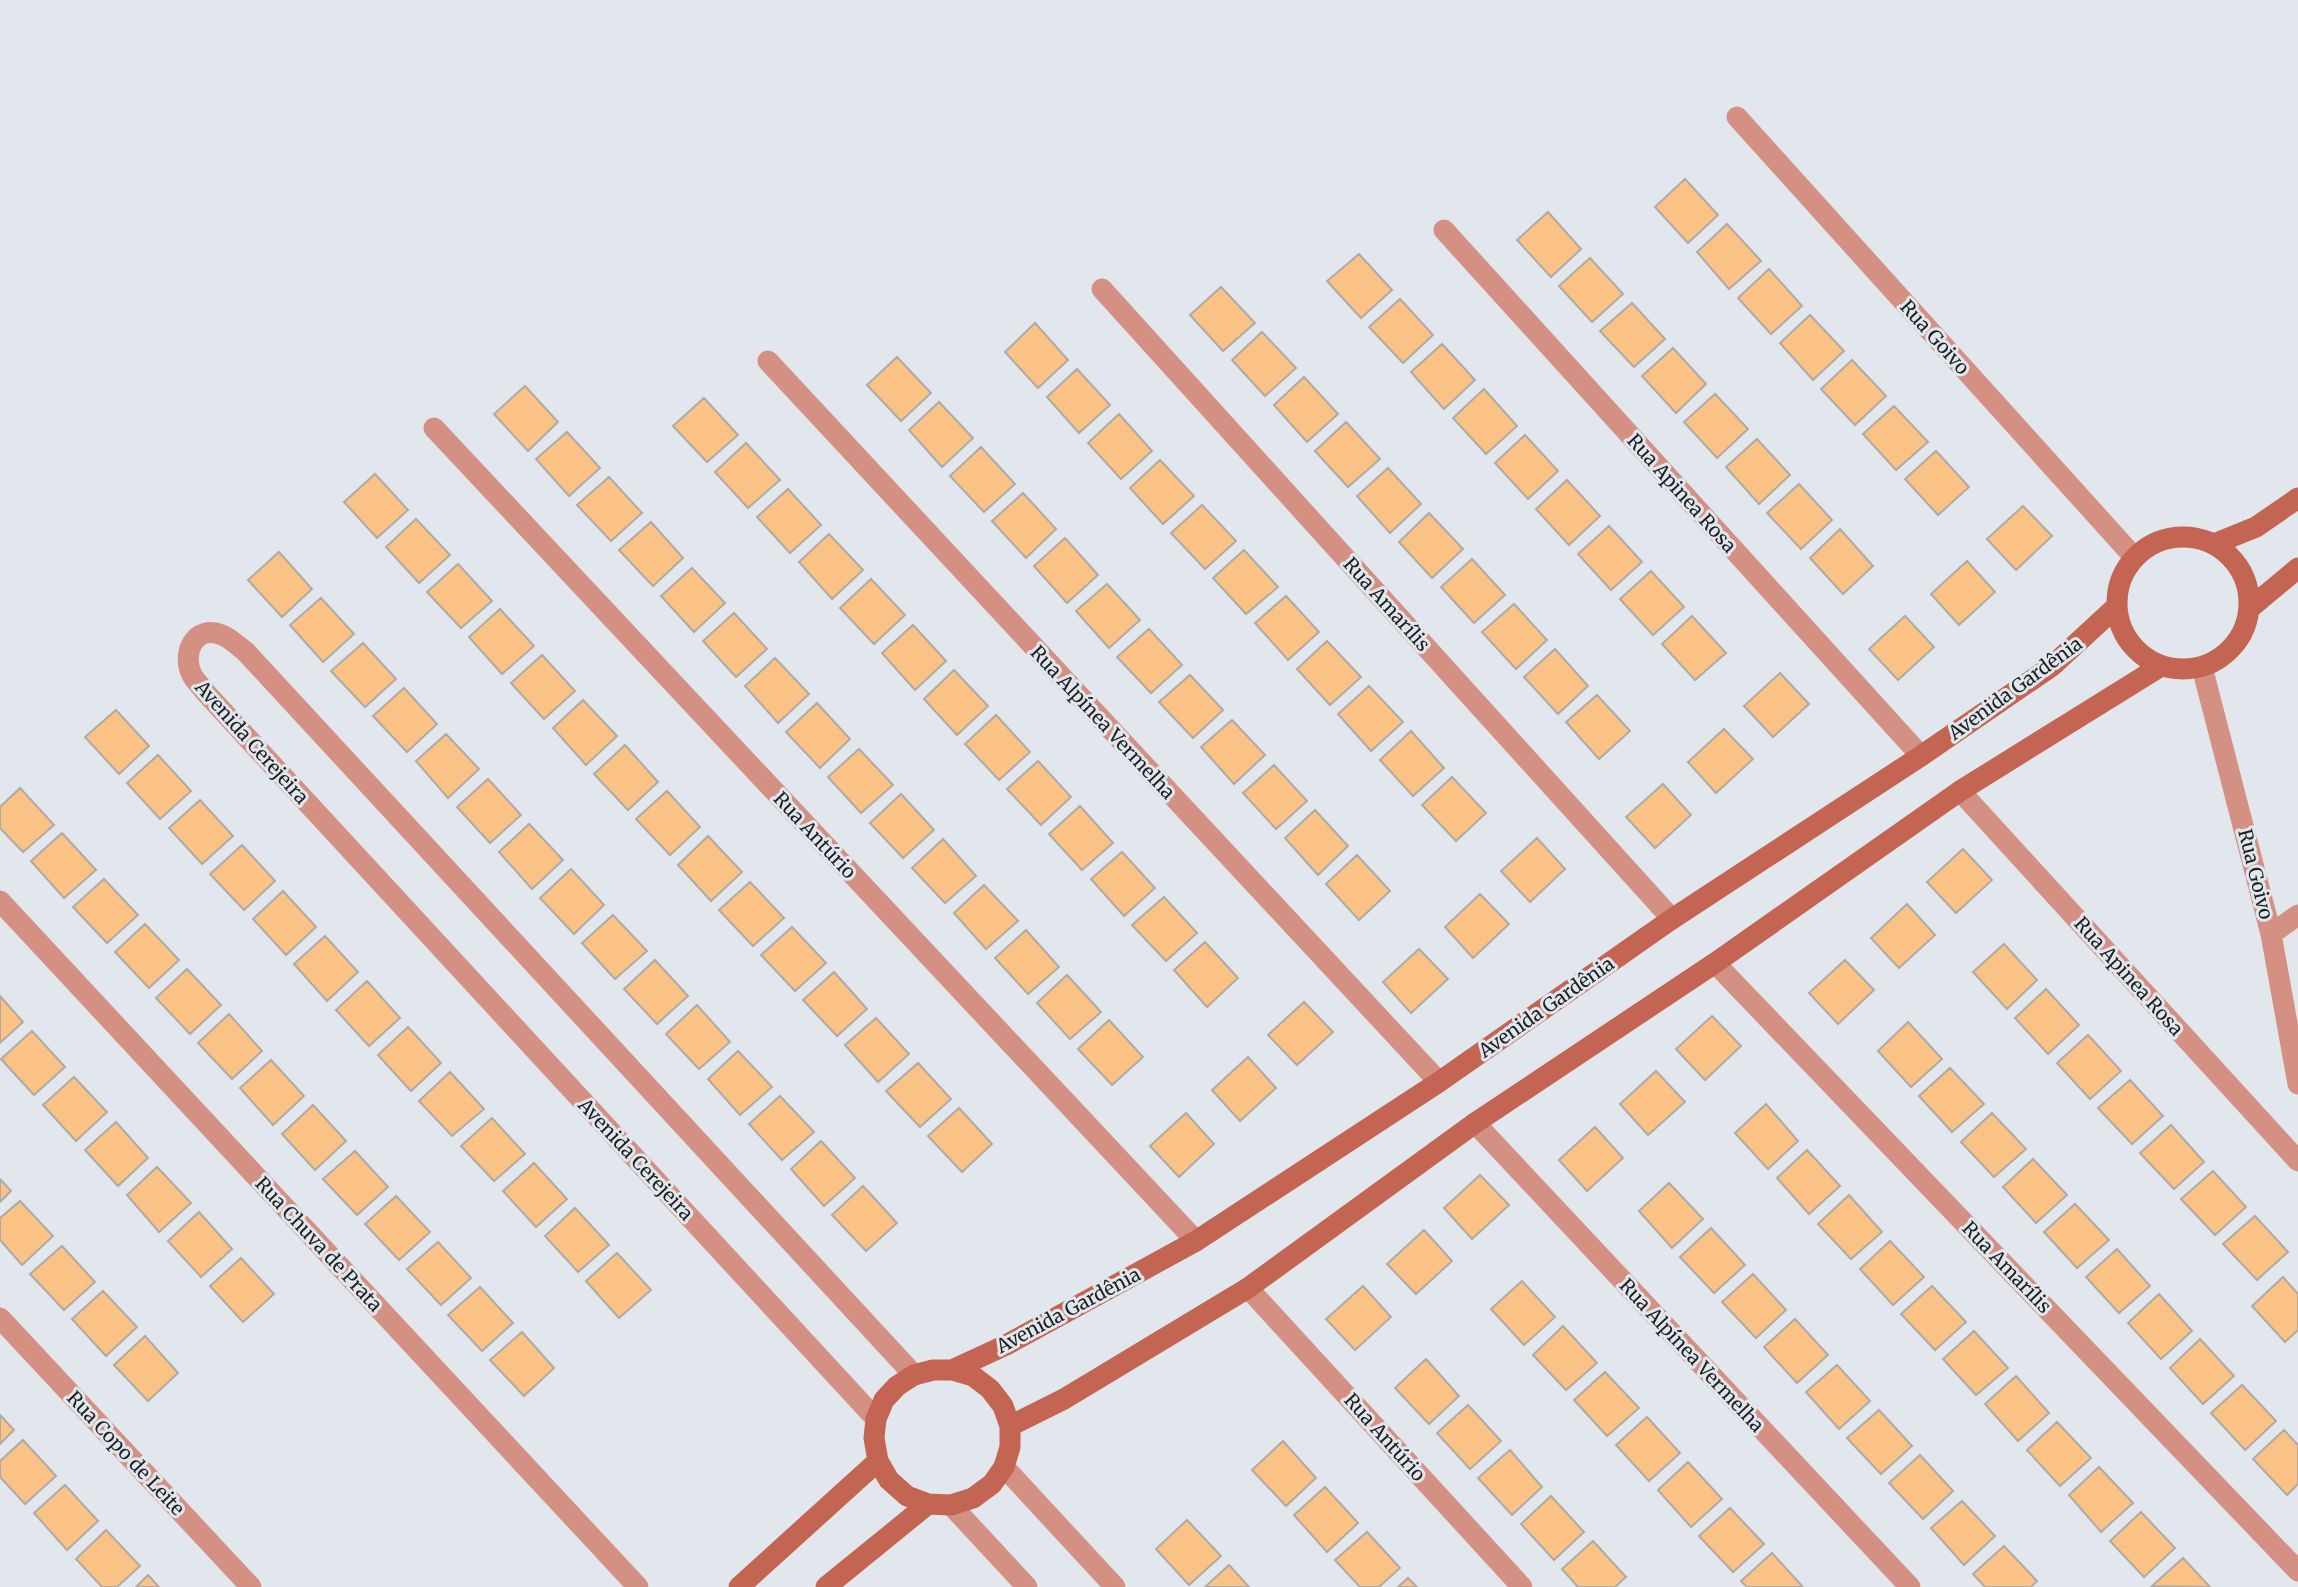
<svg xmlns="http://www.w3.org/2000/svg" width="2298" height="1587" font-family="Merriweather,serif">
	<rect width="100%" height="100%" fill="#e1e7ec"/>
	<path fill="#fbc286" stroke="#b0aaa5" stroke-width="2" d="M1685,179l33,36 -30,28 -33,-36z
		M1548,212l33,37 -30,28 -34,-37z
		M1727,224l34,37 -32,28 -32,-37z
		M1359,254l33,36 -31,28 -34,-37z
		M1590,258l33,36 -31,28 -33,-36z
		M1769,269l33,37 -31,28 -33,-36z
		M1221,287l34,36 -32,28 -33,-36z
		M1400,299l33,36 -30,28 -34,-36z
		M1632,303l33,36 -31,28 -34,-36z
		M1810,315l34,36 -31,29 -33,-37z
		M1035,323l33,37 -30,28 -33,-36z
		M1262,332l34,36 -31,28 -33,-36z
		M1442,344l33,36 -31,29 -33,-37z
		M1673,348l33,36 -30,29 -34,-37z
		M897,357l34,36 -30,28 -34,-36z
		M1852,360l34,36 -31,29 -34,-36z
		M1077,369l33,36 -31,28 -32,-36z
		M1304,377l34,37 -31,28 -33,-37z
		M525,386l33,36 -30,29 -34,-37z
		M1484,389l33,37 -31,28 -33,-36z
		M1715,394l33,35 -31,29 -33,-36z
		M704,398l34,37 -31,27 -34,-36z
		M939,402l34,36 -31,29 -33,-37z
		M1894,406l34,36 -32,28 -33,-36z
		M1119,414l33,37 -31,28 -33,-36z
		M1346,422l34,37 -32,28 -33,-36z
		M567,432l33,36 -31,28 -33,-37z
		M1525,435l33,36 -30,28 -33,-36z
		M1757,439l33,36 -31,29 -33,-37z
		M746,443l34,37 -32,28 -33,-36z
		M981,447l34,37 -31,28 -34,-36z
		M1936,451l33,36 -31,28 -33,-36z
		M1160,460l34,36 -31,28 -33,-36z
		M1388,468l33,36 -31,29 -33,-37z
		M375,474l33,36 -31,28 -33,-36z
		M609,477l33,36 -31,28 -34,-36z
		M1567,480l33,36 -31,29 -33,-36z
		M1799,484l33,36 -31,29 -34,-36z
		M788,489l33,36 -31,28 -33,-36z
		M1023,493l33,36 -30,29 -34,-37z
		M1202,505l34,36 -31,28 -34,-36z
		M2023,506l29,30 -36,34 -29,-31z
		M1429,513l34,36 -31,29 -33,-36z
		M416,519l34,36 -31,28 -33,-36z
		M651,522l32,36 -30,28 -34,-36z
		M1609,526l33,36 -31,28 -33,-36z
		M1840,529l33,37 -30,28 -33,-36z
		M829,534l34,36 -31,29 -33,-37z
		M1065,538l33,37 -31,28 -33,-37z
		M1244,550l34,37 -32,27 -33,-36z
		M279,552l33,37 -30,28 -34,-37z
		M1472,559l33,36 -31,28 -33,-36z
		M1967,561l28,31 -36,33 -28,-31z
		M458,564l34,37 -31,27 -34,-36z
		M692,568l33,35 -31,29 -33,-36z
		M1651,571l33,36 -31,28 -33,-36z
		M871,579l34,36 -31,29 -34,-36z
		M1107,584l33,36 -31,28 -33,-37z
		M1286,596l33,36 -31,28 -33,-37z
		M321,598l33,36 -31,28 -33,-37z
		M1514,604l33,36 -31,29 -34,-37z
		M500,609l34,37 -32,28 -33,-37z
		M734,613l33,36 -31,28 -33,-36z
		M1692,616l34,37 -31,27 -33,-36z
		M1905,616l29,31 -36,33 -29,-31z
		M913,625l33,36 -31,29 -33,-37z
		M1149,629l33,36 -31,28 -34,-36z
		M1327,641l34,36 -31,28 -33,-36z
		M363,643l33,36 -31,28 -34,-36z
		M1555,649l33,37 -30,28 -34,-37z
		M542,655l33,36 -31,28 -33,-36z
		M775,658l34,36 -31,29 -33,-37z
		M954,670l34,36 -31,29 -33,-36z
		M1780,673l29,31 -36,33 -29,-31z
		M1190,675l33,35 -30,28 -34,-36z
		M1369,686l34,36 -32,29 -33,-37z
		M404,688l33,36 -30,28 -34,-36z
		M1597,695l33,36 -31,28 -33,-37z
		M583,700l34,36 -31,29 -33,-37z
		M817,703l33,36 -30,29 -34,-36z
		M116,710l33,36 -30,28 -34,-37z
		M996,715l34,37 -31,28 -34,-36z
		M1232,720l33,35 -31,29 -33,-37z
		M1724,729l29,30 -37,34 -28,-31z
		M1411,731l33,37 -31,28 -33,-36z
		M446,734l33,35 -31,29 -32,-37z
		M625,745l33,37 -30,28 -34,-36z
		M859,749l34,36 -32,28 -33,-36z
		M158,755l33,36 -31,28 -33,-36z
		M1038,761l33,36 -30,28 -34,-36z
		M1274,765l33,36 -31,28 -33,-36z
		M1452,777l34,36 -30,28 -34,-36z
		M488,779l33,36 -31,28 -33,-36z
		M1663,784l28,31 -36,33 -29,-31z
		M20,788l34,37 -31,27 -23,-24v-21z
		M667,791l33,36 -30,28 -34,-36z
		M901,794l33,36 -31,28 -33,-35z
		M200,800l33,36 -31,28 -33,-36z
		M1080,806l33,37 -31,27 -33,-36z
		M1315,810l33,36 -30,29 -33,-37z
		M529,824l34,36 -31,29 -33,-37z
		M62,833l34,37 -32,28 -33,-37z
		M708,836l34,36 -31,29 -33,-36z
		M1537,838l28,31 -35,33 -29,-31z
		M943,839l33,37 -31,27 -33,-35z
		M242,845l33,36 -31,29 -34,-36z
		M1963,849l29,31 -36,33 -29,-31z
		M1122,852l33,36 -31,28 -33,-37z
		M1357,855l33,36 -31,29 -33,-36z
		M571,869l33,36 -30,29 -34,-36z
		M104,879l34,36 -31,28 -34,-36z
		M750,882l34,36 -31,28 -34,-36z
		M984,885l34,36 -32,28 -32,-36z
		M283,891l33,36 -30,28 -33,-36z
		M1480,894l29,30 -36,34 -28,-31z
		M1164,897l33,36 -31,28 -34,-36z
		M1907,904l28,31 -36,33 -28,-30z
		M613,915l34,36 -32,28 -33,-36z
		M145,924l34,36 -30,28 -34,-36z
		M792,927l34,36 -31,28 -34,-36z
		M1026,930l33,37 -31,27 -33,-36z
		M325,936l33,36 -31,29 -33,-37z
		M1205,942l33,36 -31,29 -33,-37z
		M2004,944l33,36 -30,29 -34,-37z
		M1419,949l29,30 -37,34 -28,-31z
		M655,960l33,36 -31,28 -33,-35z
		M1845,960l29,30 -36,34 -29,-31z
		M187,969l34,36 -31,29 -34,-36z
		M834,972l33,37 -30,27 -34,-36z
		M1067,975l34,37 -31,27 -33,-36z
		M367,981l33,37 -31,28 -33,-36z
		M2046,989l33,36 -31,29 -33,-36z
		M0,996l23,26 -23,21z
		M1304,1002l29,30 -36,33 -29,-30z
		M697,1005l33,37 -31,27 -33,-35z
		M229,1014l33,37 -30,28 -34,-36z
		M1712,1016l29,30 -36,34 -29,-31z
		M876,1018l33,36 -31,28 -33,-37z
		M1109,1020l34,37 -31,28 -34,-36z
		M1908,1022l34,37 -31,28 -33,-36z
		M408,1027l33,36 -30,28 -33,-36z
		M32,1031l33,36 -31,28 -33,-36z
		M2088,1035l33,36 -31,28 -33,-36z
		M738,1051l34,36 -32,28 -32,-36z
		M1248,1057l28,31 -36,33 -28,-31z
		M271,1060l33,36 -31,29 -33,-37z
		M918,1063l33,36 -31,28 -34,-36z
		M1950,1068l34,36 -32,28 -33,-36z
		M1656,1071l29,31 -37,33 -28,-31z
		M450,1072l34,37 -32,27 -33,-35z
		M74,1077l33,35 -31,29 -33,-36z
		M2130,1080l33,36 -31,28 -34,-36z
		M780,1096l34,36 -32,28 -33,-36z
		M1766,1104l32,37 -30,28 -33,-36z
		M313,1105l33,36 -31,29 -33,-36z
		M959,1108l33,36 -30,28 -34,-36z
		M1186,1113l28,31 -35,33 -29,-31z
		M1992,1113l34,36 -32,28 -33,-35z
		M492,1118l33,36 -31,27 -33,-35z
		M116,1122l32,36 -30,28 -33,-36z
		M2171,1125l33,37 -30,27 -34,-36z
		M1595,1127l28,31 -36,33 -28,-31z
		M821,1141l34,37 -31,28 -33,-37z
		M1807,1150l33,36 -31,28 -32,-36z
		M355,1151l33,36 -31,28 -34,-36z
		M2033,1159l34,36 -31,28 -33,-36z
		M534,1163l33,36 -31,28 -33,-36z
		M157,1167l34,36 -32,29 -32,-37z
		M2213,1171l33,36 -31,28 -34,-36z
		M1480,1175l29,30 -37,34 -28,-31z
		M0,1179l11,12 -11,11z
		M1669,1183l34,36 -31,29 -33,-37z
		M863,1186l34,37 -31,28 -34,-36z
		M1849,1195l33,37 -31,27 -33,-35z
		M396,1196l34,36 -31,28 -34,-36z
		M20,1201l33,35 -31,29 -22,-25v-22z
		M2075,1204l34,36 -32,28 -33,-36z
		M575,1208l34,37 -31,27 -33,-36z
		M199,1212l33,37 -31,28 -33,-36z
		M2255,1216l33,36 -31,28 -34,-36z
		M1711,1228l34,37 -31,28 -34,-36z
		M1424,1230l28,31 -36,33 -29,-30z
		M1890,1241l34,36 -31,28 -33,-36z
		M438,1242l33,36 -30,27 -34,-36z
		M62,1246l33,36 -31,28 -34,-36z
		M2117,1249l33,37 -31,27 -33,-36z
		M617,1253l34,37 -32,28 -33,-37z
		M241,1258l33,36 -31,28 -33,-36z
		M1753,1274l33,36 -30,28 -34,-36z
		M2283,1277l15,17v36l-13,12 -33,-36z
		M1522,1281l33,36 -31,28 -33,-36z
		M1363,1286l28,31 -36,33 -29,-31z
		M1932,1286l34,36 -31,28 -34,-36z
		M480,1287l33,36 -31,28 -34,-36z
		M103,1291l34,36 -31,29 -34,-37z
		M2159,1294l33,37 -31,28 -33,-36z
		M1795,1319l33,36 -31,28 -33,-36z
		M1563,1326l34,37 -31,27 -33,-35z
		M1974,1331l34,37 -32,27 -33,-36z
		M522,1332l32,36 -30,28 -34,-36z
		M145,1336l33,37 -30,28 -34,-36z
		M2200,1339l34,37 -31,28 -33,-36z
		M1426,1359l33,37 -30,28 -34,-36z
		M1837,1365l33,36 -31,28 -33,-37z
		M1605,1372l34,36 -32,28 -33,-36z
		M2016,1376l33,37 -31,28 -33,-37z
		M2242,1385l34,36 -31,29 -34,-37z
		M1468,1405l33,36 -31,28 -33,-36z
		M1879,1410l33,36 -31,28 -34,-36z
		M0,1415l14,15 -14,14z
		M1647,1417l33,36 -31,28 -33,-36z
		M2057,1422l34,36 -31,28 -33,-36z
		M2284,1430l14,15v39l-11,11 -34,-36z
		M23,1440l33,36 -31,28 -25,-27v-16z
		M1283,1441l33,37 -30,28 -34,-36z
		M1510,1450l32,37 -30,28 -34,-37z
		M1920,1455l33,36 -30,28 -34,-36z
		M1688,1462l34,37 -31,28 -33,-37z
		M2099,1467l34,36 -32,29 -32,-37z
		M65,1485l33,36 -31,29 -33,-37z
		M1325,1487l33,36 -31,29 -33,-37z
		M1551,1496l33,36 -30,28 -33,-36z
		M1962,1501l33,35 -31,29 -33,-37z
		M1730,1508l34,36 -31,28 -34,-36z
		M2141,1512l34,36 -31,29 -34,-36z
		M1187,1520l34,36 -32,29 -33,-36z
		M106,1530l34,36 -23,21h-15l-26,-28z
		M1367,1532l33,36 -21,19h-19l-25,-27z
		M1593,1541l33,36 -11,10h-37l-16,-18z
		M2004,1546l33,35 -6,6h-46l-12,-13z
		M1772,1553l31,34h-56l-6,-6z
		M2183,1558l27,29 -58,-1z
		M1229,1565l20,22h-44z
		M148,1575l11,12h-23z
		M1408,1578l9,9h-19z"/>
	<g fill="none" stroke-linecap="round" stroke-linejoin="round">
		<path stroke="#d39083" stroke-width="21" d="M1737,117l397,440
			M1444,230l477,526
			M1102,289l570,630
			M768,361l671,721
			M434,428l762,813
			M2202,667l69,267 27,150
			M1960,791l338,370
			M0,901l638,686
			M2271,934l27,-19
			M1715,963l583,608
			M1475,1123l435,464
			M1248,1288l274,299
			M0,1318l251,269
			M876,1419l-670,-726c-4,-6 -11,-12 -14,-18 -11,-22 3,-51 30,-40 8,3 16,11 23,16l669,724
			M1004,1467l111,120
			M951,1505l76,82"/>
		<path stroke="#c46452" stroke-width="21" d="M2117 603a66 66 0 1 1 132 0a66 66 0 1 1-132 0Z
			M2214,544l42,-17 42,-29
			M2249,609l49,-41
			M952,1370l21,6 17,13 13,17 7,20v21l-6,20 -12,17 -19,14 -22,7 -23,-1 -21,-8 -18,-16 -11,-19 -4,-23 2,-19 8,-19 13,-14 17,-11 19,-5h19l54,-25 190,-104 243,-159 233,-163 249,-163 131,-90 64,-59
			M1010,1426l54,-27 184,-111 227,-165 240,-160 245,-172 201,-125
			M739,1587l139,-126
			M826,1587l102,-83"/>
	</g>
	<g text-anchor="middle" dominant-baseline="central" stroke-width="6" stroke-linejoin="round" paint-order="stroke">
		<g font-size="19" fill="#1d2022" stroke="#e1e7ec">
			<text transform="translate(1935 337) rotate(48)">Rua Goivo</text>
			<text transform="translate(1682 493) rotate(48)">Rua Apinea Rosa</text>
			<text transform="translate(1387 604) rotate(48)">Rua Amarílis</text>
			<text transform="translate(2015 688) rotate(-36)">Avenida Gardênia</text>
			<text transform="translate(1103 722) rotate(47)">Rua Alpínea Vermelha</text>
			<text transform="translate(252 742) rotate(48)">Avenida Cerejeira</text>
			<text transform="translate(815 835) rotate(47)">Rua Antúrio</text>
			<text transform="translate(2256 874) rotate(76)">Rua Goivo</text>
			<text transform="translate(2129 976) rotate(48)">Rua Apinea Rosa</text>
			<text transform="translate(1546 1007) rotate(-35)">Avenida Gardênia</text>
			<text transform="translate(636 1159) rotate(47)">Avenida Cerejeira</text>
			<text transform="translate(319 1244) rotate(47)">Rua Chuva de Prata</text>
			<text transform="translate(2007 1267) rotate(46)">Rua Amarílis</text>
			<text transform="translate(1068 1310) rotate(-28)">Avenida Gardênia</text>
			<text transform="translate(1692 1355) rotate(47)">Rua Alpínea Vermelha</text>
			<text transform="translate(1385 1437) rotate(48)">Rua Antúrio</text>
			<text transform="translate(126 1453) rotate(47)">Rua Copo de Leite</text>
		</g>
	</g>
</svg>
